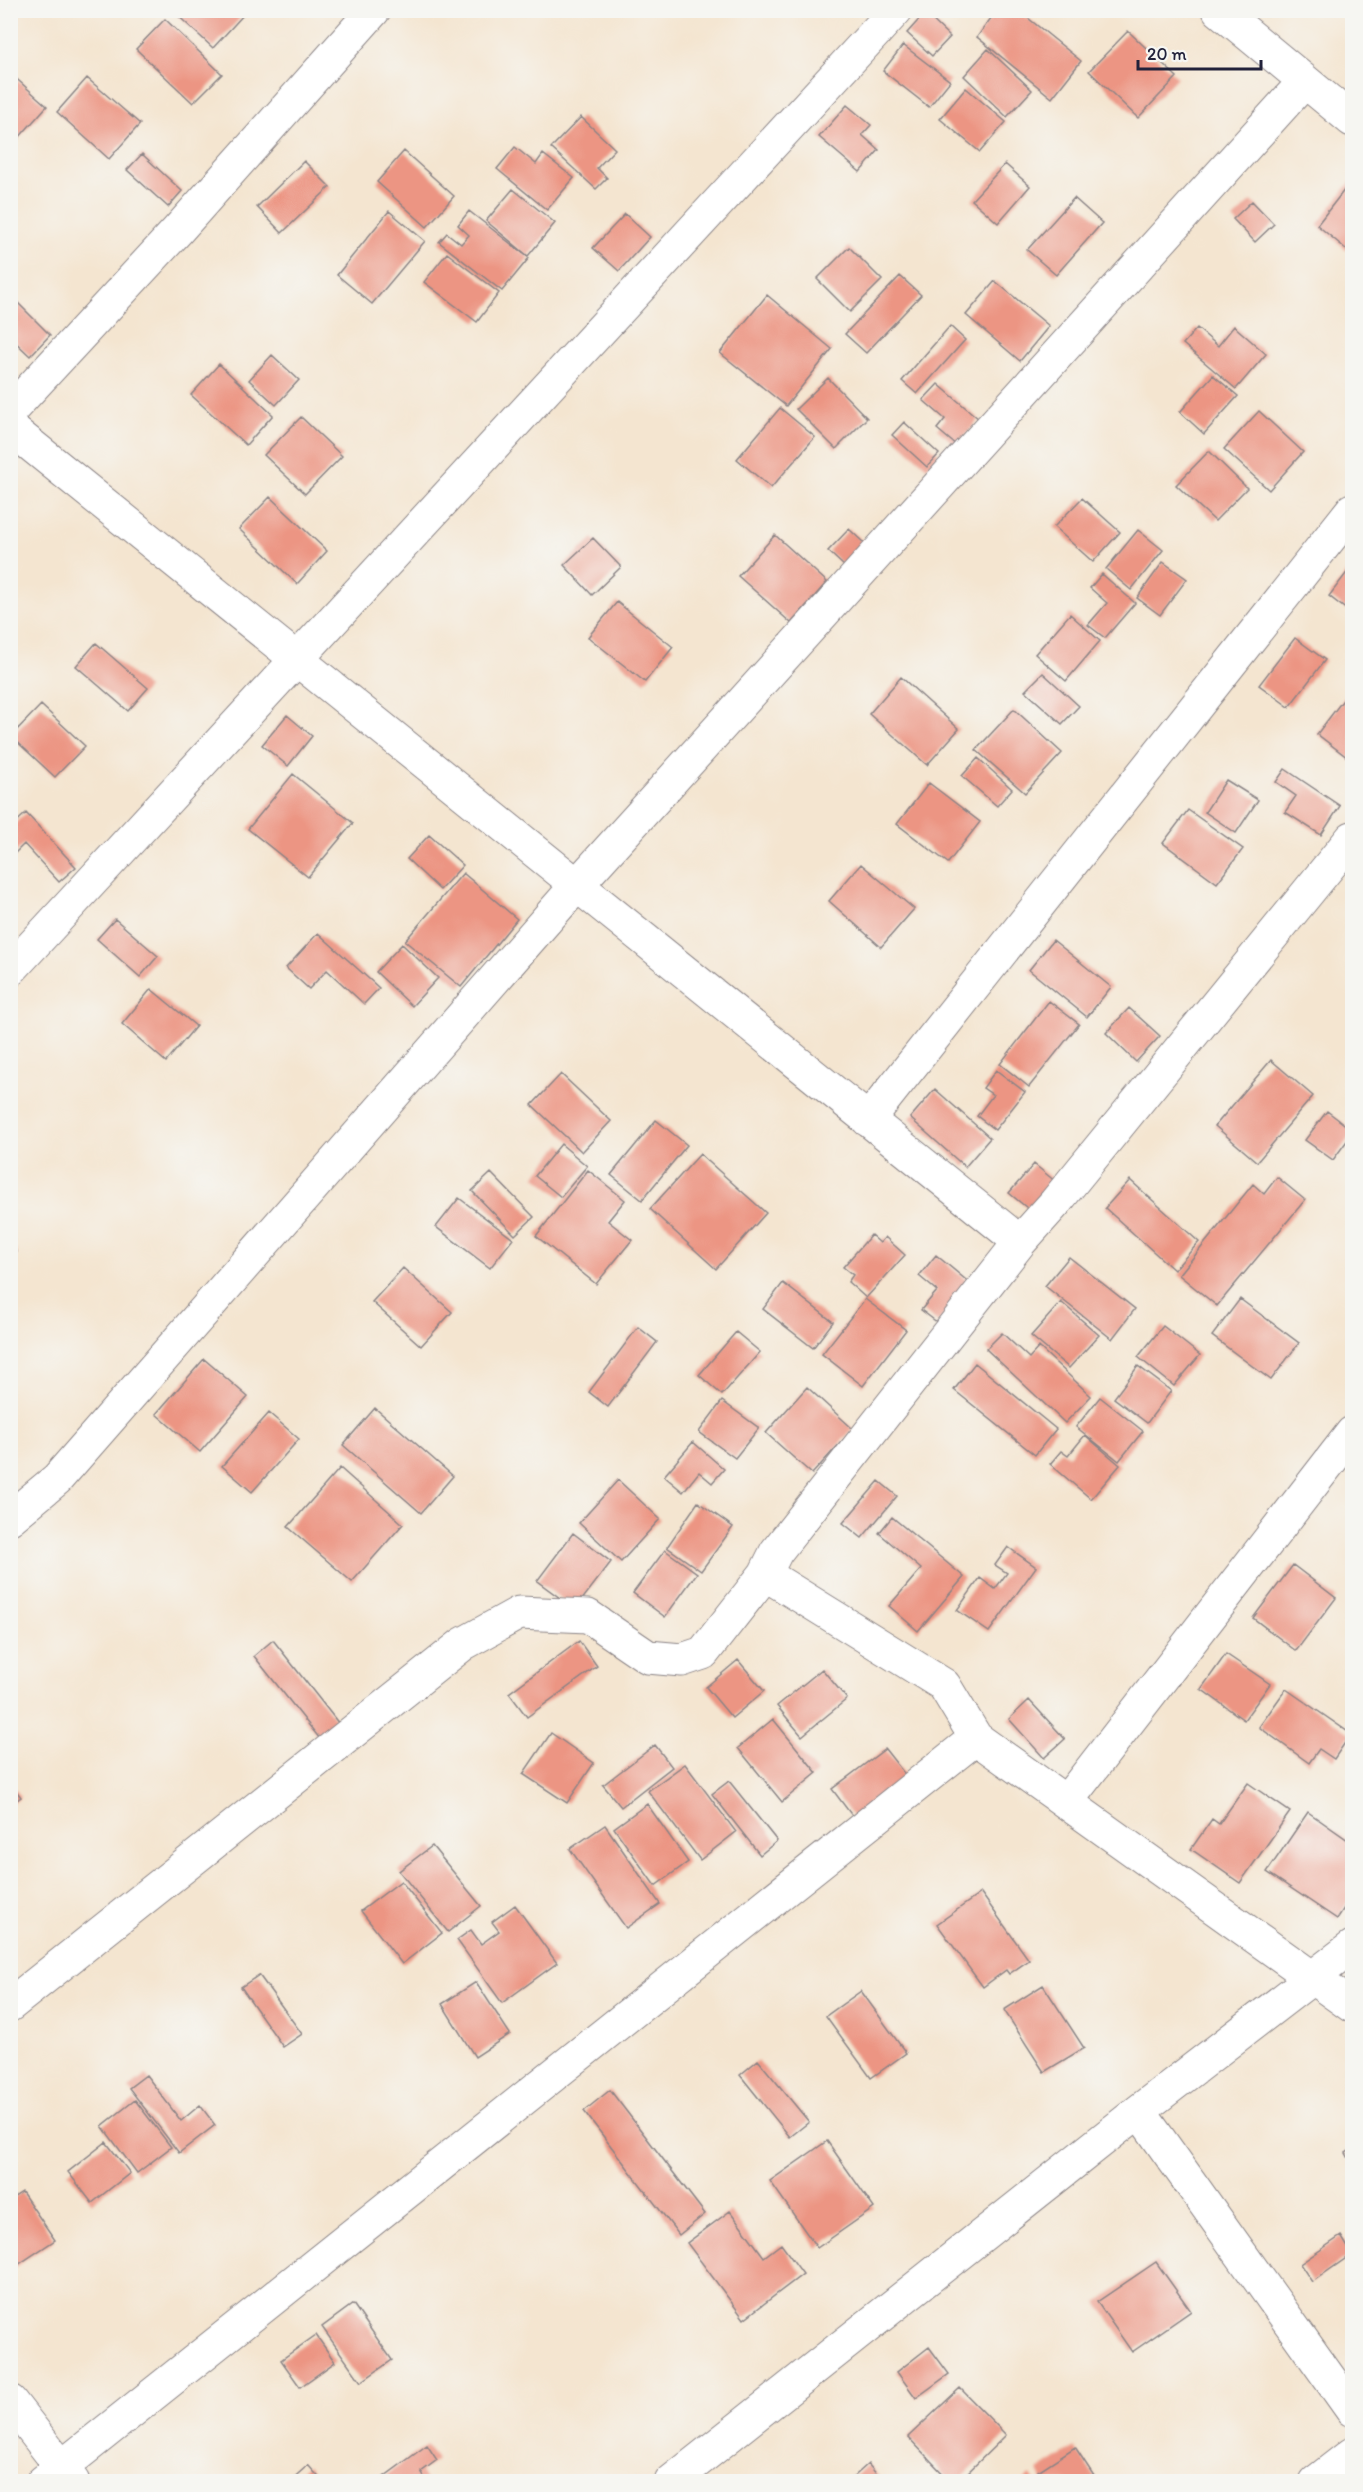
<svg xmlns="http://www.w3.org/2000/svg" width="1363" height="2492" font-family="Itim,sans-serif">
	<rect width="100%" height="100%" fill="#f6f6f2"/>
	<filter id="ink" filterUnits="userSpaceOnUse"><feTurbulence type="fractalNoise" baseFrequency=".0167" numOctaves="2"/><feDisplacementMap in="SourceGraphic" scale="12" xChannelSelector="R" yChannelSelector="G"/><feConvolveMatrix kernelMatrix="1 2 1 2 8 2 1 2 1" color-interpolation-filters="sRGB"/></filter>
	<filter id="wash" filterUnits="userSpaceOnUse"><feTurbulence type="fractalNoise" baseFrequency=".008" numOctaves="4" result="noise"/><feDisplacementMap in="SourceGraphic" scale="24" xChannelSelector="R" yChannelSelector="G"/><feGaussianBlur stdDeviation="1.35" result="paint"/><feColorMatrix in="noise" values="0 0 0 0 0 0 0 0 0 0 0 0 0 0 0 0 0 1.4 0 .05"/><feComposite in="paint" operator="in"/></filter>
	<g filter="url(#wash)">
		<rect width="100%" height="100%" fill="#f4e5d0"/>
		<g id="blocks">
			<path fill="#ec9583" d="M172,10h70l3,3 -32,35z
				M997,10h21l63,51 -29,37 -75,-61z
				M925,13l25,24 -18,19 -25,-23z
				M165,19l57,55 -29,29 -57,-54z
				M1128,31l49,46 -39,41 -49,-47z
				M903,45l47,36 -21,26 -46,-36z
				M988,49l44,41 -25,27 -43,-41z
				M10,73l37,33 -31,35 -6,-5z
				M87,78l53,46 -31,35 -52,-47z
				M966,88l40,34 -26,30 -40,-33z
				M847,105l24,20 -9,10 17,15 -19,22 -41,-35z
				M581,117l34,32 -18,19 10,10 -11,11 -45,-41z
				M515,147l21,17 7,-10 31,24 -27,32 -50,-41z
				M404,151l50,45 -27,31 -50,-45z
				M142,154l40,37 -14,16 -41,-37z
				M304,161l26,26 -48,46 -25,-26z
				M1005,164l25,22 -32,37 -26,-23z
				M1352,180v74l-35,-29z
				M513,189l42,34 -27,33 -42,-35z
				M1074,198l28,25 -46,52 -29,-25z
				M1252,201l22,23 -19,18 -22,-23z
				M389,211l36,30 -53,63 -35,-29z
				M469,211l60,47 -27,33 -63,-49 8,-9 14,11 8,-9 -11,-10z
				M625,214l25,23 -31,34 -26,-23z
				M849,247l33,33 -32,32 -33,-33z
				M447,253l52,40 -22,29 -53,-40z
				M900,276l21,19 -55,58 -21,-19z
				M995,281l54,45 -29,35 -54,-46z
				M10,295l40,40 -20,21 -20,-19z
				M767,295l65,54 -46,57 -66,-53z
				M950,326l15,14 -48,54 -15,-13z
				M1234,326l32,28 -30,35 -53,-45 14,-16 21,18z
				M272,355l27,25 -23,25 -27,-25z
				M219,364l54,51 -27,30 -55,-50z
				M1213,375l25,21 -34,38 -24,-22z
				M828,378l39,40 -31,31 -40,-40z
				M938,384l41,35 -22,27 -20,-17 8,-10 -22,-19z
				M780,408l35,29 -44,51 -34,-29z
				M1259,411l44,41 -34,38 -45,-41z
				M301,417l41,39 -37,38 -41,-39z
				M904,422l35,32 -12,13 -35,-32z
				M1209,451l38,37 -32,33 -39,-36z
				M270,497l57,54 -30,33 -58,-55z
				M1082,498l38,34 -27,30 -39,-35z
				M849,529l16,15 -21,22 -16,-15z
				M1138,530l25,20 -32,40 -25,-21z
				M775,535l52,47 -36,41 -53,-47z
				M593,538l28,29 -29,28 -28,-30z
				M1163,562l24,17 -27,36 -23,-17z
				M1352,566v48l-23,-18z
				M1102,574l33,29 -30,35 -17,-13 19,-22 -17,-15z
				M617,602l56,45 -28,35 -57,-45z
				M1070,614l30,27 -34,40 -31,-27z
				M1295,638l30,22 -36,47 -30,-22z
				M96,643l52,45 -20,23 -52,-45z
				M1043,673l36,33 -17,18 -37,-33z
				M901,677l58,52 -32,36 -58,-51z
				M1352,688v73l-35,-27z
				M41,705l44,41 -30,31 -44,-41z
				M1014,709l48,44 -37,40 -49,-43z
				M287,715l25,21 -24,30 -26,-21z
				M978,758l34,31 -15,17 -35,-30z
				M1285,769l55,37 -19,29 -36,-23 11,-16 -20,-14z
				M293,774l60,49 -45,54 -60,-48z
				M1226,780l32,20 -22,33 -31,-21z
				M929,783l51,39 -32,41 -51,-39z
				M1188,810l55,39 -26,34 -54,-40z
				M26,813l50,54 -17,15 -35,-38 -14,14v-30z
				M429,835l34,30 -23,25 -33,-31z
				M861,864l53,45 -33,38 -52,-46z
				M463,873l54,46 -56,68 -56,-46z
				M115,919l43,37 -18,21 -43,-38z
				M318,933l61,55 -15,16 -37,-34 -18,19 -23,-21z
				M1053,940l58,47 -24,30 -58,-47z
				M402,944l36,34 -26,28 -36,-34z
				M151,989l45,37 -30,36 -44,-38z
				M1049,1001l30,23 -50,63 -29,-23z
				M1129,1008l31,28 -24,26 -30,-29z
				M1271,1060l42,36 -56,66 -42,-36z
				M996,1070l29,22 -30,38 -18,-14 16,-21 -10,-7z
				M561,1074l50,47 -29,31 -50,-47z
				M935,1089l55,49 -25,29 -55,-49z
				M1327,1111l25,19v4l-19,26 -28,-20z
				M656,1120l31,25 -45,55 -31,-25z
				M561,1144l26,22 -26,31 -26,-21z
				M700,1154l66,59 -50,56 -66,-60z
				M1034,1164l22,18 -24,30 -23,-19z
				M588,1170l37,30 -17,21 24,19 -36,44 -60,-48z
				M491,1173l43,44 -19,18 -43,-44z
				M1277,1177l28,23 -88,106 -38,-31 74,-91 11,10z
				M1130,1180l69,62 -25,28 -69,-62z
				M459,1198l54,41 -23,29 -54,-41z
				M871,1235l9,8 5,-6 20,18 -39,43 -18,-16 5,-7 -10,-8z
				M10,1246l7,6 -7,6z
				M936,1255l35,29 -33,39 -17,-13 16,-19 -18,-15z
				M1069,1257l66,52 -23,30 -67,-53z
				M403,1268l49,44 -31,34 -49,-44z
				M783,1283l50,39 -20,26 -50,-39z
				M865,1299l41,31 -43,56 -41,-32z
				M1240,1299l59,44 -28,37 -59,-44z
				M1061,1302l38,33 -30,33 -38,-32z
				M1163,1326l37,29 -26,31 -36,-29z
				M638,1327l19,15 -49,65 -19,-15z
				M736,1332l24,20 -38,43 -23,-20z
				M1002,1333l27,25 10,-11 52,49 -26,27 -79,-74z
				M204,1359l44,38 -48,55 -44,-38z
				M975,1363l81,66 -21,26 -81,-65z
				M1138,1366l33,25 -24,32 -33,-25z
				M807,1387l46,42 -41,45 -46,-41z
				M1100,1397l43,34 -24,30 -43,-34z
				M722,1401l37,27 -24,30 -36,-26z
				M375,1408l78,68 -32,37 -78,-68z
				M269,1413l30,26 -47,53 -30,-26z
				M1085,1435l35,30 -29,34 -41,-35 11,-13 7,5z
				M693,1442l31,27 -12,14 -13,-11 -16,20 -19,-16z
				M340,1468l63,56 -51,58 -64,-55z
				M618,1480l42,39 -39,43 -42,-39z
				M879,1481l18,15 -35,42 -19,-15z
				M698,1502l35,25 -32,44 -34,-24z
				M892,1517l72,60 -46,54 -29,-25 32,-37 -42,-36z
				M573,1533l38,29 -36,47 -38,-28z
				M1008,1547l28,20 -47,65 -32,-22 23,-32 15,11 12,-16 -12,-8z
				M665,1550l32,23 -32,44 -32,-24z
				M1293,1565l43,33 -40,53 -43,-33z
				M273,1640l70,89 -19,15 -70,-88z
				M579,1641l18,25 -70,51 -18,-24z
				M1226,1654l44,30 -26,36 -43,-31z
				M738,1660l26,31 -32,27 -26,-31z
				M822,1669l25,30 -45,37 -25,-30z
				M1286,1689l65,45 -17,25 -15,-10 -10,14 -50,-36z
				M1029,1700l36,39 -21,19 -35,-39z
				M773,1719l44,54 -35,29 -44,-54z
				M551,1733l43,30 -27,40 -44,-29z
				M655,1745l17,22 -51,40 -18,-22z
				M885,1749l22,28 -54,40 -21,-28z
				M685,1764l51,68 -36,28 -52,-69z
				M729,1781l48,60 -17,14 -48,-61z
				M10,1783l11,14 -11,8z
				M1248,1783l42,29 -50,71 -49,-34 21,-30 7,5z
				M647,1804l41,58 -33,24 -41,-58z
				M1308,1812l44,31v53l-15,23 -70,-47z
				M605,1825l55,79 -34,24 -56,-79z
				M432,1846l49,60 -33,26 -49,-61z
				M401,1881l41,52 -40,31 -41,-53z
				M981,1893l48,67 -20,14 -3,-4 -23,17 -46,-63z
				M515,1905l42,58 -55,40 -45,-63 14,-10 10,14 18,-13 -7,-9z
				M259,1975l43,59 -19,13 -42,-60z
				M476,1982l34,52 -35,23 -33,-53z
				M1043,1985l41,63 -40,24 -40,-62z
				M861,1991l45,62 -35,25 -45,-62z
				M758,2060l51,62 -19,15 -50,-62z
				M146,2075l35,46 19,-16 15,20 -36,28 -50,-65z
				M610,2090l95,124 -26,21 -95,-124z
				M135,2100l36,47 -34,26 -35,-47z
				M827,2141l47,67 -57,40 -47,-67z
				M106,2142l24,31 -38,30 -24,-31z
				M1352,2149v15l-6,-11z
				M22,2192l33,48 -45,30v-70z
				M730,2211l34,46 17,-13 22,30 -59,45 -57,-76z
				M1341,2236l11,18 -40,28 -12,-18z
				M1156,2262l35,49 -59,41 -35,-50z
				M353,2304l39,56 -31,22 -39,-55z
				M316,2335l19,27 -35,25 -19,-27z
				M929,2347l20,27 -33,24 -19,-26z
				M960,2388l46,47 -48,47h-7l-43,-45z
				M427,2445l10,15 -16,12 6,10h-50z
				M1075,2447l23,35h-54l-6,-11z
				M868,2464l15,18h-35z
				M308,2465l15,17h-34z
				M1031,2475l4,7h-14z"/>
		</g>
	</g>
	<g filter="url(#ink)">
		<use href="#blocks" fill-opacity="0" stroke="#8b8486" stroke-width="1.5"/>
		<g fill="none" stroke-linecap="round" stroke-linejoin="round">
			<g stroke="#8b8486" stroke-width="35">
				<path id="street" d="M1219,10l133,110
					M10,411l167,-180 197,-221
					M10,428l1010,814
					M10,970l886,-960
					M868,1120l484,-610
					M10,1518l47,-39 520,-594 728,-804
					M765,1574l179,111 32,53 376,268
					M1066,1802l286,-369
					M10,2005l453,-361 56,-31 69,3 60,41 34,3 21,-7 62,-79 11,-22 244,-310 35,-39 297,-365
					M1139,2111l213,299
					M10,2401l63,81
					M43,2482l933,-744
					M671,2482l468,-371 213,-164
					M1316,2482l36,-28"/>
			</g>
			<use href="#street" stroke="#fff" stroke-width="33"/>
		</g>
	</g>
	<rect width="1363" height="2492" fill="none" stroke="#f6f6f2" stroke-width="36"/>
	<path d="M1138 60v9h123v-9" fill="none" stroke="#22223b" stroke-width="3"/>
	<text x="1147" y="60" font-size="18" fill="#22223b" stroke="#f6f6f2" stroke-width="4.5" paint-order="stroke">20 m</text>
</svg>
